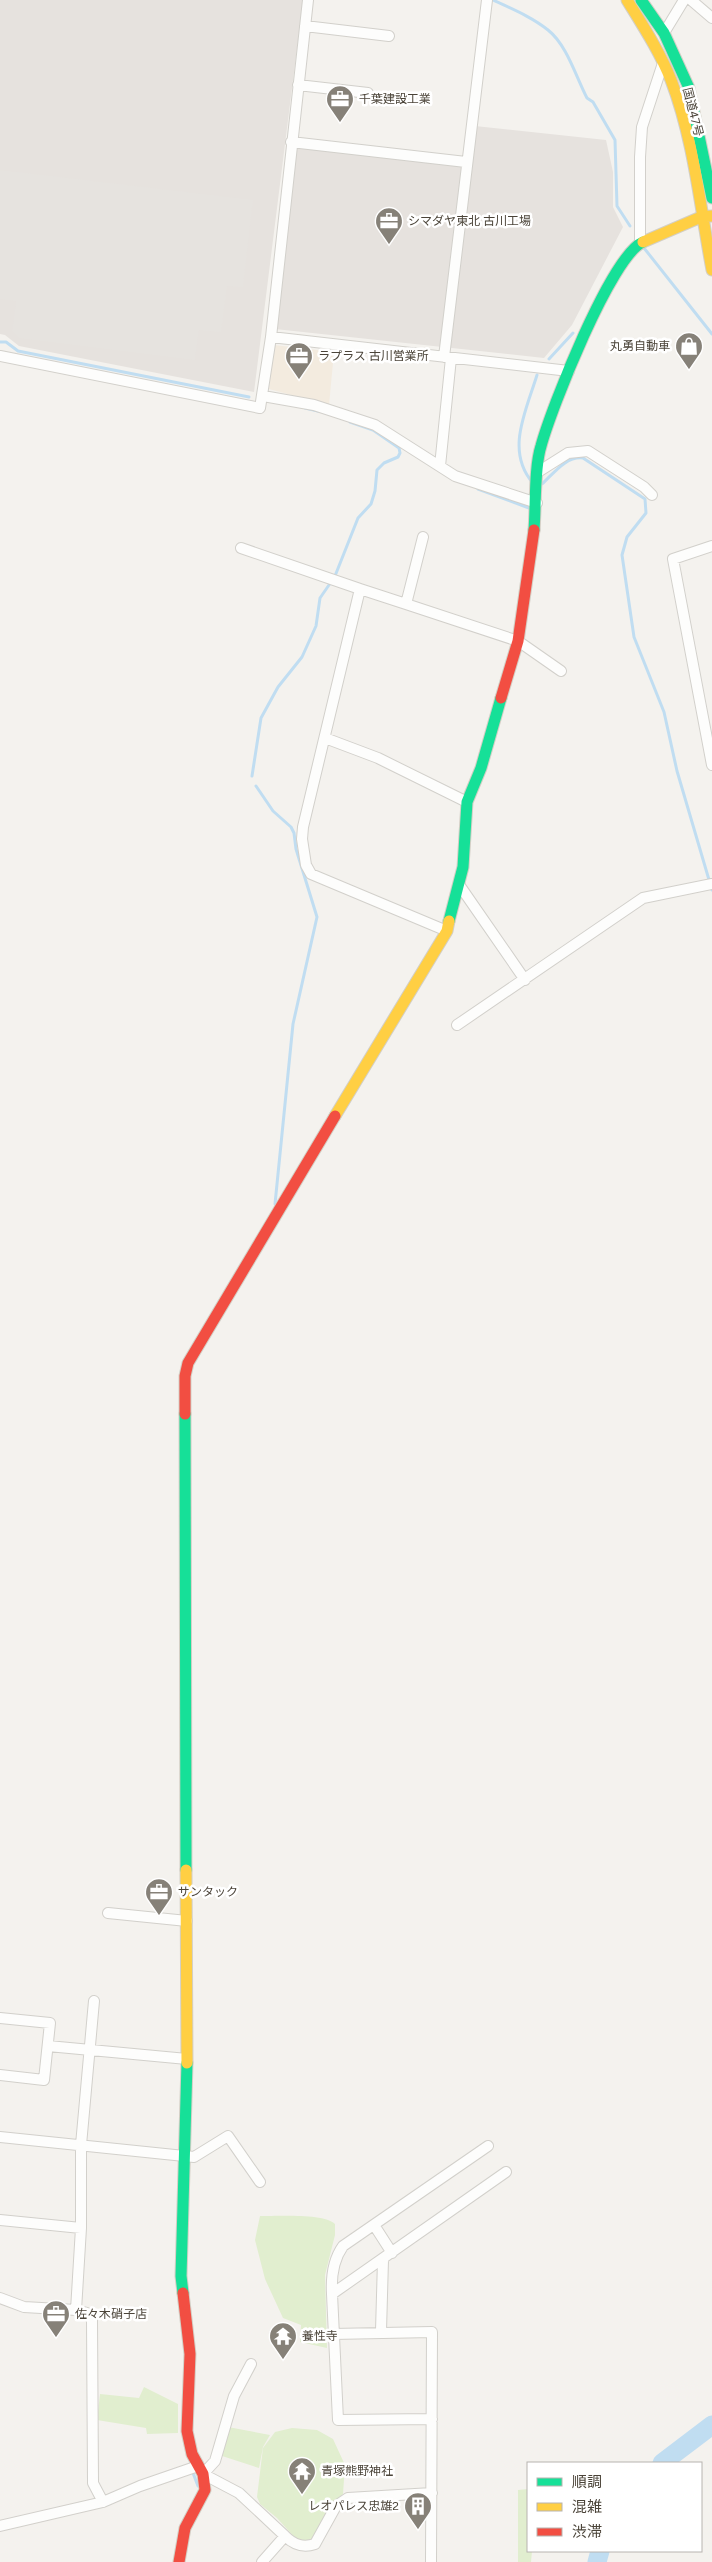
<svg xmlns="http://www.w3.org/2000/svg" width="712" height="2562" font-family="Figtree,'Noto Sans JP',sans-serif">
	<rect width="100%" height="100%" fill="#f4f2ee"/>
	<path fill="#f3ebdf" d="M274,345l60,7 -5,53 -60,-16z"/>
	<path fill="#e6e2de" d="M0,0h303l-49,392 -235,-46 -14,-11 -5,-1z
		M475,126l131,14 7,32v35l10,20 -51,98 -28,33 -269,-29 21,-183 174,18z"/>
	<path fill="#e1eecf" d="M260,2216c16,0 65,-3 75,8v11l-10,40 2,73 -27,-6 1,-17 -18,-7 -18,-39 -10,-39z
		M144,2387l34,17v29l-31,1 -1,-6 -49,-8 3,-26 39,4z
		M228,2427l42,8 -7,12 -4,21 -40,-13z
		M292,2428l25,2 16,9 12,26 -2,29 -12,12 -19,34 -7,2 -9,-3 -19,-21 -17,-14 -3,-7 6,-49 12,-16z
		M528,2489v62h4l-1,11h-13v-72z"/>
	<path fill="#e6e3df" d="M0,170l253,30 -10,87 -16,-1 -6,46 -22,-2 -4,30 -176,-22 -7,-7 4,-30 -16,-2z"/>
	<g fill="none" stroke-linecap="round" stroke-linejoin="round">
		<path stroke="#c0ddf1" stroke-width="3" d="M493,0c19,9 39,17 55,30 19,15 28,47 39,68l6,4 22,38 2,66 13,20
			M644,248l68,86
			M0,342h6l12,9 231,46
			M549,359l24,-26
			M305,408l13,3
			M350,422l23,8 26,18 2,-2
			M533,483c-28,-32 -7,-72 4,-108
			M542,484c12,-11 24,-28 41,-26l62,41 1,14 -19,24 -5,18 12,82 30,75 13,59 35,119
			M478,489l51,19
			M335,576l23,-58 13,-14 4,-13 2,-21 7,-7 14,-6 2,-4 -1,-5
			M252,776l9,-58 17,-31 24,-30 14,-31 4,-28 9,-13
			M256,786l17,25 18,16 3,6 2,16 21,68 -24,107 -18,180
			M193,2473l5,13"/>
		<path stroke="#c0ddf1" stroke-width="19" d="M662,2463l50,-38
			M597,2562l3,-11"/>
		<g stroke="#d2d0cb" stroke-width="12">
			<path id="street" d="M691,0l21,18
				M305,26l84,10
				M664,33l20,-33
				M298,85l70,8
				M291,142l175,20
				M640,243v-86l2,-30 21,-64
				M271,337l298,34
				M0,356l260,52 11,-71 37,-337
				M444,357l43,-357
				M263,396l51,9 61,20 80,51 82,27
				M440,466l11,-108
				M538,472l30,-19 20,-2 56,36 8,8
				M423,537l-17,67 -46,-15 -57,238 -1,12 4,26 5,9 136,57
				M712,546l-39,13 39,206
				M241,548l119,41
				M406,604l112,37 43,30
				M325,738l53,20 89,44
				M460,886l65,94
				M457,1025l186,-127 69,-14
				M108,1913l79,8
				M94,2001l-13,144v83l-5,82 11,3 5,7 1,163 10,19
				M0,2018l50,5 -6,57 -44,-5
				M48,2046l139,13
				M0,2137l194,20 34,-21 32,46
				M0,2220l81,8
				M374,2225l18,28
				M332,2294c-1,-17 1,-34 11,-48l145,-100
				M0,2298l24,9 52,3
				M381,2331l2,-71
				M333,2334l99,-2 -1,230
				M251,2364l-17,32 -19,65 -12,13 36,19 46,43
				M432,2419l-94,1 -6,-126 174,-122
				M0,2526l103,-24 37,-16 58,-20
				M262,2562l23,-26c9,9 18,12 30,8l21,-38 12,-8 84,-5"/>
		</g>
		<g stroke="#d3cfc5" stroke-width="13">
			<path id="fast" d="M641,0l23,33 25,55 23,110
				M534,530c2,-24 0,-62 7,-84 10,-37 70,-190 102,-204
				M449,921l14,-54 4,-65 14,-34 20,-70
				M185,1414l1,456
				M183,2293l-2,-17 6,-213"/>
		</g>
		<g stroke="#d3cfc5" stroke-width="13">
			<path id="slow" d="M627,0c16,26 33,52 44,80 23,60 29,127 41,190
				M643,242l58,-25 11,-1
				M335,1116l112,-185 2,-10
				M186,1870l1,193"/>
		</g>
		<g stroke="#d3cfc5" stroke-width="13">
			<path id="jam" d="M501,698l17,-57 16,-111
				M185,1414v-38l3,-13 147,-247
				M179,2562l6,-34 20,-38 -2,-16 -11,-20 -5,-23 3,-77 -7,-61"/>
		</g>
		<use href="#street" stroke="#fdfdfc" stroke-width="10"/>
		<use href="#fast" stroke="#16e098" stroke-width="11"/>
		<use href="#slow" stroke="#ffcf43" stroke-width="11"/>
		<use href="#jam" stroke="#f24e42" stroke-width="11"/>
	</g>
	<defs>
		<g id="office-pin" transform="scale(1.4375)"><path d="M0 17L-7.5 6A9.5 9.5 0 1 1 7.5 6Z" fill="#868178" stroke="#fff"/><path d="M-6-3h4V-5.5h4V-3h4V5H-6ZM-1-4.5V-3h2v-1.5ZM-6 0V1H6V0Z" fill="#fff"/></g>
		<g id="shop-pin" transform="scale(1.4375)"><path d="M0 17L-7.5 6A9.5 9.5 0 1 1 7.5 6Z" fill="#868178" stroke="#fff"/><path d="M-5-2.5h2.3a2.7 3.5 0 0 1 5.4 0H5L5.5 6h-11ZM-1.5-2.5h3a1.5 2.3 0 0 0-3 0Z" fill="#fff"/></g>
		<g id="temple-pin" transform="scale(1.4375)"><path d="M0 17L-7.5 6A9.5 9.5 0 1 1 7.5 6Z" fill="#868178" stroke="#fff"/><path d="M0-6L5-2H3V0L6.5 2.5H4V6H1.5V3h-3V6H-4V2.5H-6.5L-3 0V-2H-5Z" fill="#fff"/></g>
		<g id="building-pin" transform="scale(1.4375)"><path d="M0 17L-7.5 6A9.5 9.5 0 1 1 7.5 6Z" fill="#868178" stroke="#fff"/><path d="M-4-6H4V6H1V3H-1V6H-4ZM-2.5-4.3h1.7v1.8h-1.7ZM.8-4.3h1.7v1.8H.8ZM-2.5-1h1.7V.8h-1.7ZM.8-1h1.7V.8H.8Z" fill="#fff"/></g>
	</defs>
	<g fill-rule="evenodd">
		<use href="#office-pin" x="340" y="99"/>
		<use href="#office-pin" x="389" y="221"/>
		<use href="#shop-pin" x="689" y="346"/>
		<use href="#office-pin" x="299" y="356"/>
		<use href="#office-pin" x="159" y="1892"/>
		<use href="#office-pin" x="56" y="2314"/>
		<use href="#temple-pin" x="283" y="2336"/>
		<use href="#temple-pin" x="302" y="2471"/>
		<use href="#building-pin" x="418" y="2506"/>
	</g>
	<g text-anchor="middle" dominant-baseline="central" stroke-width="5" stroke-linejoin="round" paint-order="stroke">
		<g font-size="12" fill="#4b4439" stroke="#fff" text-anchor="start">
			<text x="359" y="99">千葉建設工業</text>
			<text x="408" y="221">シマダヤ東北 古川工場</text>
			<text x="670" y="346" text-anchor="end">丸勇自動車</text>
			<text x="318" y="356">ラプラス 古川営業所</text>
			<text x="178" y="1892">サンタック</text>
			<text x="75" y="2314">佐々木硝子店</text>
			<text x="302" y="2336">養性寺</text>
			<text x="321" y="2471">青塚熊野神社</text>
			<text x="399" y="2506" text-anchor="end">レオパレス忠雄2</text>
		</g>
		<g font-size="12" fill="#4b4439" stroke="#fff">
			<text transform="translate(693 112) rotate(76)">国道47号</text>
		</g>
	</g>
	<rect x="527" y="2462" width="175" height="90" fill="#ffffff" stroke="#b7b4b0"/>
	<rect x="537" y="2478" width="25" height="8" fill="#16e098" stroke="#b7b4b0"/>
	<text x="572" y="2487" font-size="15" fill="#4b4439">順調</text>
	<rect x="537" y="2503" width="25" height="8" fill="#ffcf43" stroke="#b7b4b0"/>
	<text x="572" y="2512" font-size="15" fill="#4b4439">混雑</text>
	<rect x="537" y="2528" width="25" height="8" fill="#f24e42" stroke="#b7b4b0"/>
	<text x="572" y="2537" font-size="15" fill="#4b4439">渋滞</text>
</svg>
